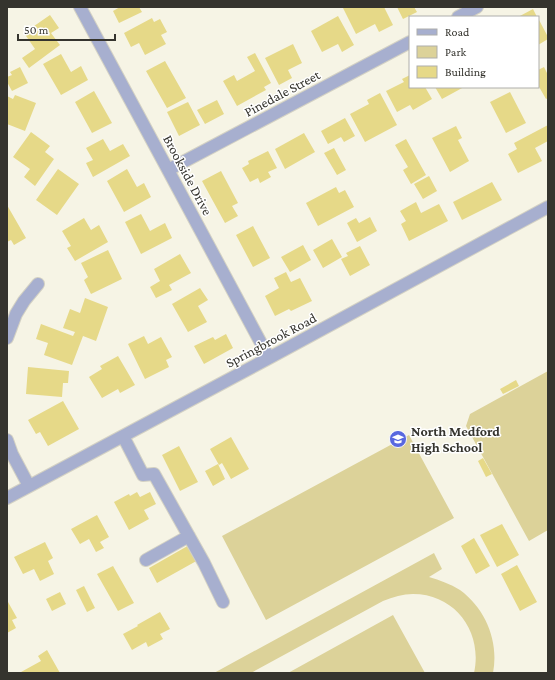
<svg xmlns="http://www.w3.org/2000/svg" width="555" height="680" font-family="'Crimson Pro',serif">
	<rect width="100%" height="100%" fill="#f6f4e5"/>
	<path fill="#dcd299" d="M548,371v159l-19,11 -63,-115 4,-12z
		M409,435l45,83 -188,102 -44,-84z
		M434,553l8,16 -13,8c11,3 21,7 31,13 26,19 39,52 33,83h-19c9,-40 -18,-79 -61,-79 -10,0 -20,3 -30,7l-132,72h-37z
		M393,615l32,58h-137z"/>
	<path fill="#e6d988" d="M120,7h19l3,5 -23,11 -6,-12z
		M344,7h40l9,18 -14,7 -4,-8 -19,10 -13,-26z
		M397,7h17l3,5 -14,7z
		M533,9l4,8h-19z
		M50,15l9,13 -8,5 9,12 -31,23 -7,-10 13,-9 -11,-16z
		M338,16l16,29 -12,7 -4,-8 -16,8 -11,-21z
		M152,18l2,4 6,-3 7,13 -6,3 5,9 -21,11 -6,-12 -8,4 -7,-14z
		M538,18l10,19v2l-10,6z
		M293,44l9,19 -14,7 4,8 -13,7 -14,-27z
		M255,53l16,30 -7,4 2,3 -29,16 -14,-25 11,-6 3,6 18,-10 -8,-14z
		M61,54l10,18 10,-6 7,14 -27,15 -18,-31z
		M165,61l21,37 -19,10 -21,-37z
		M20,67l8,16 -16,8 -5,-9v-5l5,-2 -2,-3z
		M544,67l4,8v23l-2,1 -8,-14v-15z
		M410,75v12h15l7,12 -19,11 -3,-5 -13,7 -11,-21 18,-9 -2,-3z
		M435,87h29l-22,12z
		M94,91l18,32 -20,10 -17,-31z
		M510,92l16,31 -20,10 -16,-31z
		M380,93l17,32 -32,17 -15,-28 19,-10 -2,-4z
		M15,95l21,8 -11,28 -18,-7v-28l6,3z
		M217,100l7,14 -19,10 -8,-14z
		M188,102l12,23 -21,11 -12,-24z
		M345,118l10,18 -11,6 -3,-5 -13,7 -7,-13z
		M548,125v16l-13,7 7,13 -24,12 -10,-19 9,-5 -3,-6z
		M456,126l6,12 -4,2 11,21 -19,11 -18,-34z
		M31,132l19,14 -5,6 9,7 -19,27 -11,-9 6,-8 -17,-12z
		M304,133l11,19 -30,17 -10,-20z
		M103,139l7,12 13,-7 7,12 -37,21 -7,-14 7,-3 -7,-12z
		M406,139l20,36 -15,9 -8,-14 5,-3 -13,-22z
		M334,148l12,22 -9,5 -13,-22z
		M268,151l9,17 -9,4 3,5 -11,6 -2,-5 -8,4 -8,-14 7,-4 -1,-3z
		M58,169l21,15 -22,31 -21,-15z
		M127,169l10,18 7,-4 7,14 -27,15 -17,-31z
		M221,171l17,32 -6,3 6,10 -13,7 -23,-42z
		M429,176l8,15 -14,8 -9,-15z
		M492,182l10,18 -40,20 -9,-18z
		M336,187l3,6 6,-3 9,17 -36,19 -12,-23z
		M416,202l5,11 18,-9 9,17 -39,20 -8,-17 5,-3 -6,-10z
		M7,205l19,33 -12,7 -3,-5 -4,2z
		M141,214l9,17 15,-8 7,15 -31,16 -16,-32z
		M370,217l7,14 -20,11 -10,-19 9,-5 3,5z
		M84,218l7,12 8,-5 9,17 -33,19 -8,-13 4,-2 -9,-15z
		M253,226l17,32 -17,9 -17,-32z
		M332,239l10,18 -19,11 -10,-18z
		M303,245l8,15 -21,12 -9,-15z
		M360,246l10,19 -20,11 -9,-17 7,-3 -2,-3z
		M108,250l14,29 -31,15 -7,-14 4,-3 -7,-14z
		M180,254l11,19 -22,12 3,5 -16,8 -6,-11 10,-6 -6,-12z
		M286,272l5,10 9,-4 12,23 -21,10 -2,-2 -14,7 -10,-20 14,-8 -5,-10z
		M200,288l8,12 -10,6 9,16 -19,10 -16,-28z
		M85,298l23,9 -12,34 -13,-5 -11,29 -28,-10 4,-12 -12,-4 5,-15 32,12 2,-4 -12,-4 7,-19 10,4z
		M226,334l7,14 -29,16 -10,-18 19,-9 2,3z
		M144,336l4,8 13,-7 11,20 -6,3 3,7 -24,12 -17,-35z
		M118,356l17,29 -15,8 -2,-4 -16,9 -13,-21 13,-8 -2,-3z
		M28,367l41,4 -1,12h-5l-1,14 -36,-3z
		M516,380l3,6 -16,8 -3,-5z
		M63,401l16,28 -31,17 -8,-14 -4,2 -8,-14z
		M231,437l18,32 -18,10 -9,-16 -3,2 -9,-16z
		M179,446l19,36 -18,9 -18,-36z
		M483,458l9,16 -6,3 -8,-16z
		M218,464l7,15 -12,7 -8,-15z
		M137,492l3,5 10,-5 6,12 -12,6 5,9 -20,11 -15,-28 15,-8 1,2z
		M97,515l12,22 -9,5 4,6 -8,4 -7,-13 -9,5 -9,-15z
		M502,524l17,31 -22,12 -17,-32z
		M474,538l16,28 -14,8 -15,-28z
		M45,542l8,16 -5,3 6,13 -14,7 -6,-12 -11,5 -9,-17z
		M191,544l9,15 -43,24 -8,-15z
		M517,565l20,37 -17,9 -19,-37z
		M113,566l21,37 -16,8 -21,-37z
		M84,586l11,22 -8,4 -11,-22z
		M60,592l6,12 -14,7 -6,-12z
		M7,602h1l9,16 -5,2 4,8 -9,5z
		M160,612l10,17 -10,5 3,5 -15,8 -2,-5 -14,8 -9,-16 15,-8 -1,-1z
		M47,650l13,23h-39v-1l20,-11 -3,-5z"/>
	<g fill="none" stroke-linecap="round" stroke-linejoin="round">
		<g stroke="#d3d1c4" stroke-width="14">
			<path id="minor" d="M80,7l88,163 101,188
				M458,17l19,-10
				M168,170l242,-128
				M7,338l9,-24 8,-13 14,-17
				M123,436l20,39 11,-1 50,89 19,39
				M7,440l5,14 17,32
				M7,498l262,-140 279,-151
				M146,560l43,-24"/>
		</g>
		<use href="#minor" stroke="#a7afcf" stroke-width="12"/>
	</g>
	<defs>
		<g id="school-disc" transform="scale(0.9)"><circle r="9.5" fill="#5968df" stroke="#fff"/><path d="M0-5L7-2L0 1L-7-2ZM-4 1L0 2.5L4 1V4Q0 6-4 4Z" fill="#fff"/></g>
	</defs>
	<g fill-rule="evenodd">
		<use href="#school-disc" x="398" y="439"/>
	</g>
	<g text-anchor="middle" dominant-baseline="central" stroke-width="3" stroke-linejoin="round" paint-order="stroke">
		<g font-size="14" fill="#35342e" stroke="#fff">
			<text transform="translate(282 93) rotate(-28)">Pinedale Street</text>
			<text transform="translate(188 175) rotate(62)">Brookside Drive</text>
			<text transform="translate(271 340) rotate(-28)">Springbrook Road</text>
		</g>
		<g font-size="14" font-weight="bold" fill="#35342e" stroke="#fff" text-anchor="start">
			<text x="411" y="431">North Medford<tspan x="411" dy="16">High School</tspan></text>
		</g>
	</g>
	<rect width="555" height="680" fill="none" stroke="#35342e" stroke-width="16"/>
	<rect x="409" y="16" width="130" height="72" fill="#ffffff" stroke="#aeaeab"/>
	<rect x="417" y="29" width="20" height="6" fill="#a7afcf" stroke="#aeaeab"/>
	<text x="445" y="36" font-size="12" fill="#35342e">Road</text>
	<rect x="417" y="46" width="20" height="12" fill="#dcd299" stroke="#aeaeab"/>
	<text x="445" y="56" font-size="12" fill="#35342e">Park</text>
	<rect x="417" y="66" width="20" height="12" fill="#e6d988" stroke="#aeaeab"/>
	<text x="445" y="76" font-size="12" fill="#35342e">Building</text>
	<path d="M18 34v6h97v-6" fill="none" stroke="#35342e" stroke-width="2"/>
	<text x="24" y="34" font-size="12" fill="#35342e" stroke="#ffffff" stroke-width="3" paint-order="stroke">50 m</text>
</svg>
